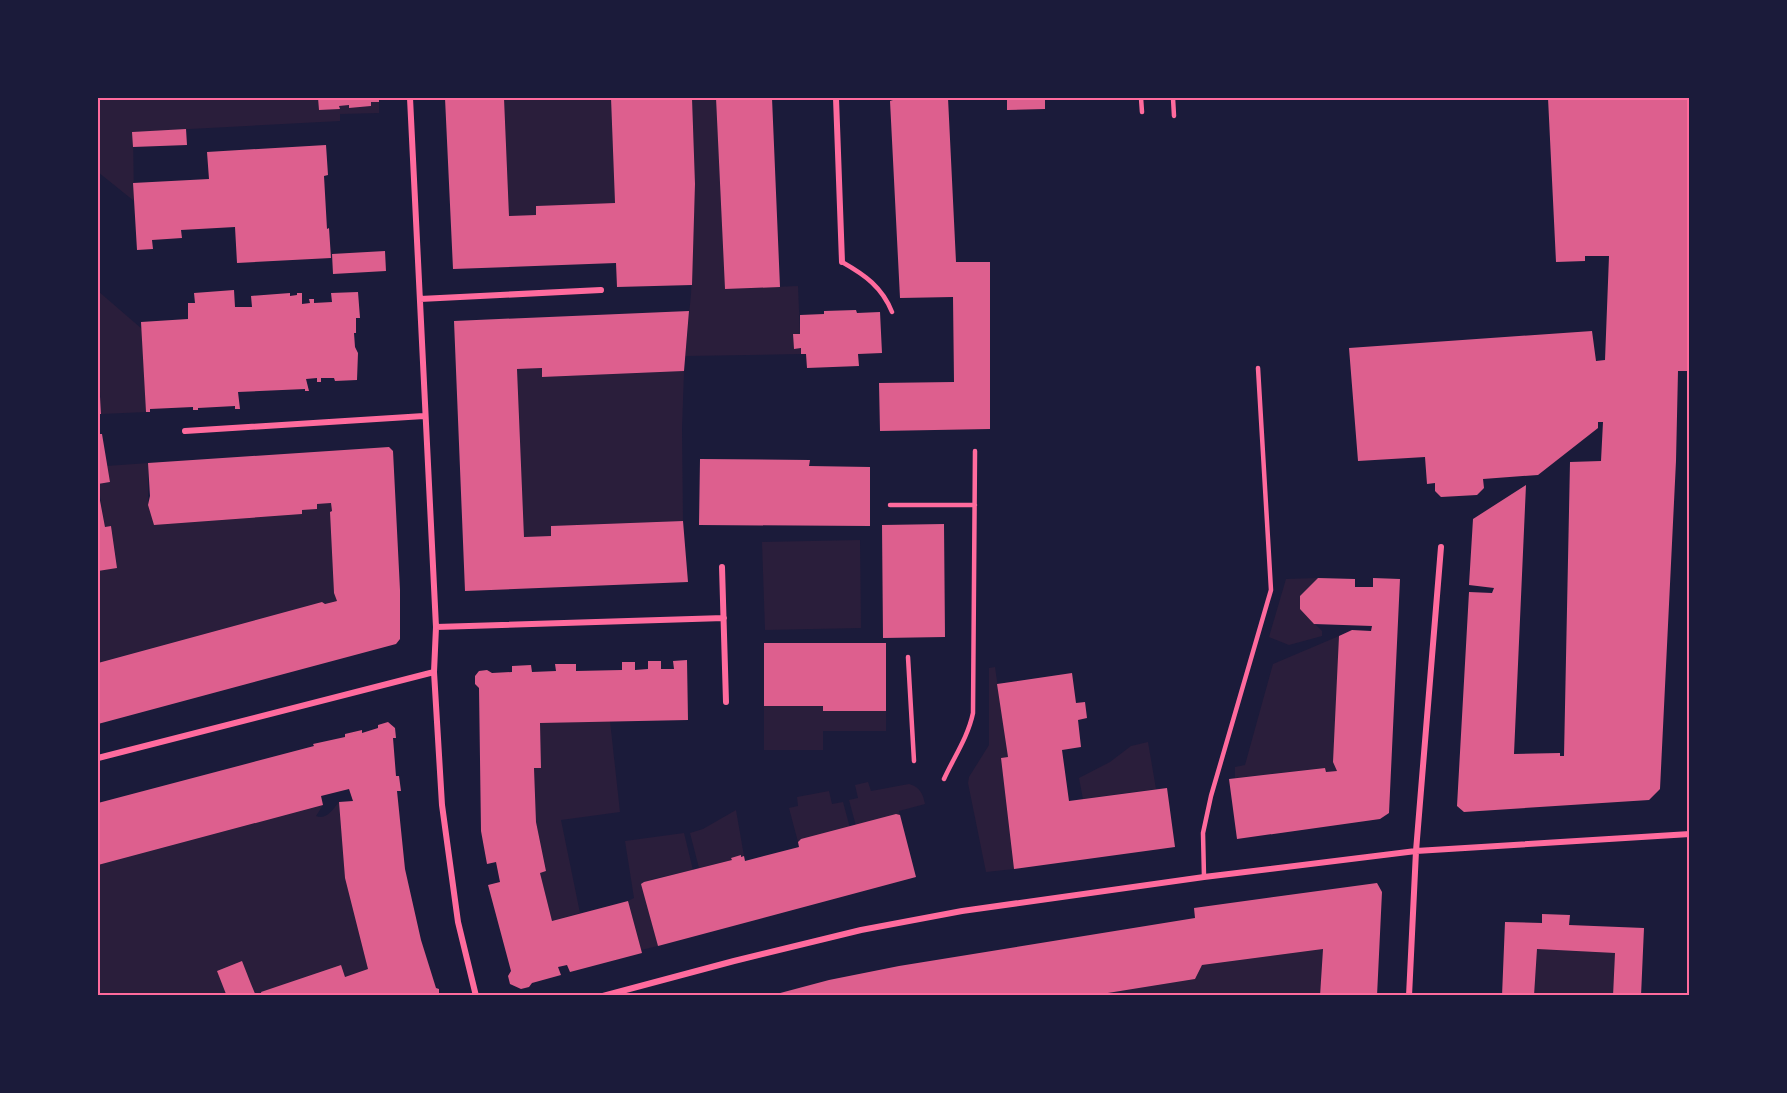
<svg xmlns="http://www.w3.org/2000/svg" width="1787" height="1093" font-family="'Archivo Narrow',sans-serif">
	<rect width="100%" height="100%" fill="#1b1b3a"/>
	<path fill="#2a1e3b" d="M98,98h220l2,12 19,-1v-3l10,-1 1,3 21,-2v-4h8v11l-39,1v7l-207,11 1,69 -36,-29z
		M504,98h107l4,105 -79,3v9l-27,1z
		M692,98h24l9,191 73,-3 2,48 -7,1 1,13h7v6l-116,2 6,-62 4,-110z
		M98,291l44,38 4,83 -45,2 -3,-66z
		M542,368l1,9 141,-6 -2,58 1,92 -132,5v10l-27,1 -7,-168z
		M148,463v42l6,20 148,-11v-4l15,-1v-5l14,-1 1,8 -2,1 4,81 3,8 -12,3 -3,-2 -224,61v-92l19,-4 -6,-41 -6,1 -7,-43 12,-2 -3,-16z
		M860,540l1,88 -96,2 -3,-88z
		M1318,578l-18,18v13l22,22v5l-33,9 -20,-8 17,-58z
		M1339,636l-2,135 -11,1 -1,-4 -90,10v-11l10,-2 28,-101z
		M995,667l13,90 -7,1 13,111 -28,3 -18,-89 1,-6 20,-32v-77z
		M764,706h59l63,5v20h-63v19h-59z
		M610,721l10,91 -59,8 19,93 -28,8 -12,-48 6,-2 -10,-49 -2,-54h7l-1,-45z
		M1148,742l8,47 -73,10 -4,-21 31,-16 21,-16z
		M868,782l3,9 38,-7c11,3 14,10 16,20l-26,7 1,4 -44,11 -7,-26 9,-2 -3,-13z
		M829,791l3,13 11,-2 7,26 -52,14 -9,-34 9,-2 -1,-9z
		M339,802l6,76 23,91 -23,8 -83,18 -164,1v-131l225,-60 -7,11c11,4 16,-6 23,-14z
		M736,810l8,46 -12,2v2l-33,8 -9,-35 13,-4z
		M684,833l9,37 -40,9 -11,5 16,62 -17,4 -13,-49 6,-3 -9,-57z
		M1323,949l-3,46 -231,1 106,-17 7,-14z
		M1537,949l78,4 -2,42 -79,1z"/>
	<path fill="#dd5f8e" d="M318,98h61v4h-8v4l-22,2v-3l-10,1 1,3 -21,1z
		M445,98h59l5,118 27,-1v-9l79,-3 -4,-105h81l3,86 -3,101 -75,2 -1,-24 -163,6z
		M716,98h56l8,189 -55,2z
		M893,98h55l8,164h34v167l-110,2 -1,-48 75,-1 -1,-85 -53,1 -10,-197 3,-1z
		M1007,98h38v11l-38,1z
		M1548,98h141v273h-11l-2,90 -16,328 -11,11 -185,12 -7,-6 12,-214 23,1 2,-5 -25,-3 4,-66 53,-34 -12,269 46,-1v3h4l6,-294 31,-1 2,-39h-5v6l-60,47 -55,4 1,9 -7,7 -36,2 -6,-6v-8l-8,1 -2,-27 -67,4 -9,-113 243,-17 4,30 9,-1 4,-104h-24v5l-29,1z
		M186,129l1,16 -54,2 -1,-15z
		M326,145l2,30 -4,1 3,53 2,-1 2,30 -94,5 -2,-36 -54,3 1,8 -30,2 1,9 -16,1 -4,-67 76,-4 -2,-27z
		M385,251l1,20 -53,3 -1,-20z
		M234,290l1,17h17l-1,-11 39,-3v3l7,-1v-2h5v11l8,-1 -1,-4h5v4l18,-1 -1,-9 27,-1 2,26h-4v15h-2l1,14 3,6 -1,27 -22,1 -1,-3h-13v4h-4v-4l-11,1 3,12h-4v-2l-67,3 2,17h-5v-3l-37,2v2h-5v-3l-43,2v3h-4l-5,-90 47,-3v-16h7l-1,-10z
		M856,310l1,3 23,-1 2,41 -24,1 1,12 -52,2 -1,-14h-5v-6l-7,1 -1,-15h7v-19l24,-1v-3z
		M689,311l-5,60 -142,6v-9l-25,1 7,168 27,-1v-10l132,-5 5,61 -223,9 -11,-270z
		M98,379h1l2,35h-3z
		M98,434h4l8,48 -12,2z
		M389,447l4,4 7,139v49l-4,5 -298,80v-61l224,-61 3,2 12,-3 -3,-8 -4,-81 2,-1 -1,-8 -14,1v5l-15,1v4l-148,11 -6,-20 2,-9 -2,-33z
		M700,459l110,1 -1,6 61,1v59l-171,-1z
		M98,490l7,37 6,-1 6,42 -19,3z
		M944,524l1,113 -62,1 -1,-113z
		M1318,578l37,1v8h18v-9l27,1 -11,234 -9,6 -143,20 -8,-60 96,-11 1,4 11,-1 -4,-9 6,-126 13,-6 19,1 1,-5 -58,-2 -14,-15v-13z
		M764,643h122v68h-63v-5h-59z
		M687,660l1,60 -148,3 1,45h-7l2,54 10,49 -6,2 12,48 76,-20 14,52 -72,19 -3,-7 -9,2 3,8 -29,8 -3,4 -8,2 -11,-5 -2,-8 3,-5 -23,-86 12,-3 -4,-20 -9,2 -6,-33 -2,-143 -4,-4v-8l4,-5 8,-1 5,3 20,-1v-6l19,-1 1,7 24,-1 -1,-7h21v7l46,-1v-8h13v8l13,-1v-8h13v8h13l-1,-8z
		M1072,673l4,30 9,-1 2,16 -9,2 3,27 -19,3 7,51 98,-13 8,59 -161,22 -13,-111 7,-1 -11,-73z
		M388,722l7,6 1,10h-3l3,38h3l2,15h-4l8,78 16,71 15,48 3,1v7h-177l-1,-4 80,-27 4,12 23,-8 -23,-91 -6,-76 14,-1 -4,-12 -28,7 2,9 -225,60v-62l216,-57 -1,-2 32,-7v-3l17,-4v3l16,-5v-3z
		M896,814l4,1 16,62 -258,69 -17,-62 3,-2 88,-22 -1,-2 10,-3v2l3,-1 1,5 54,-14 -1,-5 3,-3z
		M1377,883l5,9 -5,104h-57l3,-47 -121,16 -7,14 -106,17h-320l60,-16 70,-14 296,-48 -1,-10z
		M1542,914l28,1 -1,10 75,3 -3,68h-28l2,-43 -78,-4 -3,47h-32l3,-74 37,1z
		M242,961l9,23 5,12 -30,-2 -9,-23z"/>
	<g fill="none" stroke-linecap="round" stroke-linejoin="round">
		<path stroke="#ff6b9d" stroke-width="4.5" d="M1141,98l1,14
			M1173,98l1,18
			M842,262c23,13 40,25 50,50
			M890,505h85
			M908,657l6,104
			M944,779c10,-22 24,-42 29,-66l2,-262
			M1204,877l-1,-44 8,-37 60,-206 -13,-222"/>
		<path stroke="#ff6b9d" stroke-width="6" d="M410,98l26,529 -2,45 8,133 16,117 18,74
			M836,98l6,164
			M420,299l181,-9
			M185,431l239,-15
			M722,567l4,135
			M436,627l288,-9
			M98,758l336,-86
			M603,996l131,-35 127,-31 101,-19 242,-34 212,-26 274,-17
			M1409,996l7,-145 25,-304"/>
	</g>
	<rect width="1787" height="1093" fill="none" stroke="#1b1b3a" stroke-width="198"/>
	<rect x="99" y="99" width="1589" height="895" fill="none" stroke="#ff6b9d" stroke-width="2"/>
</svg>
